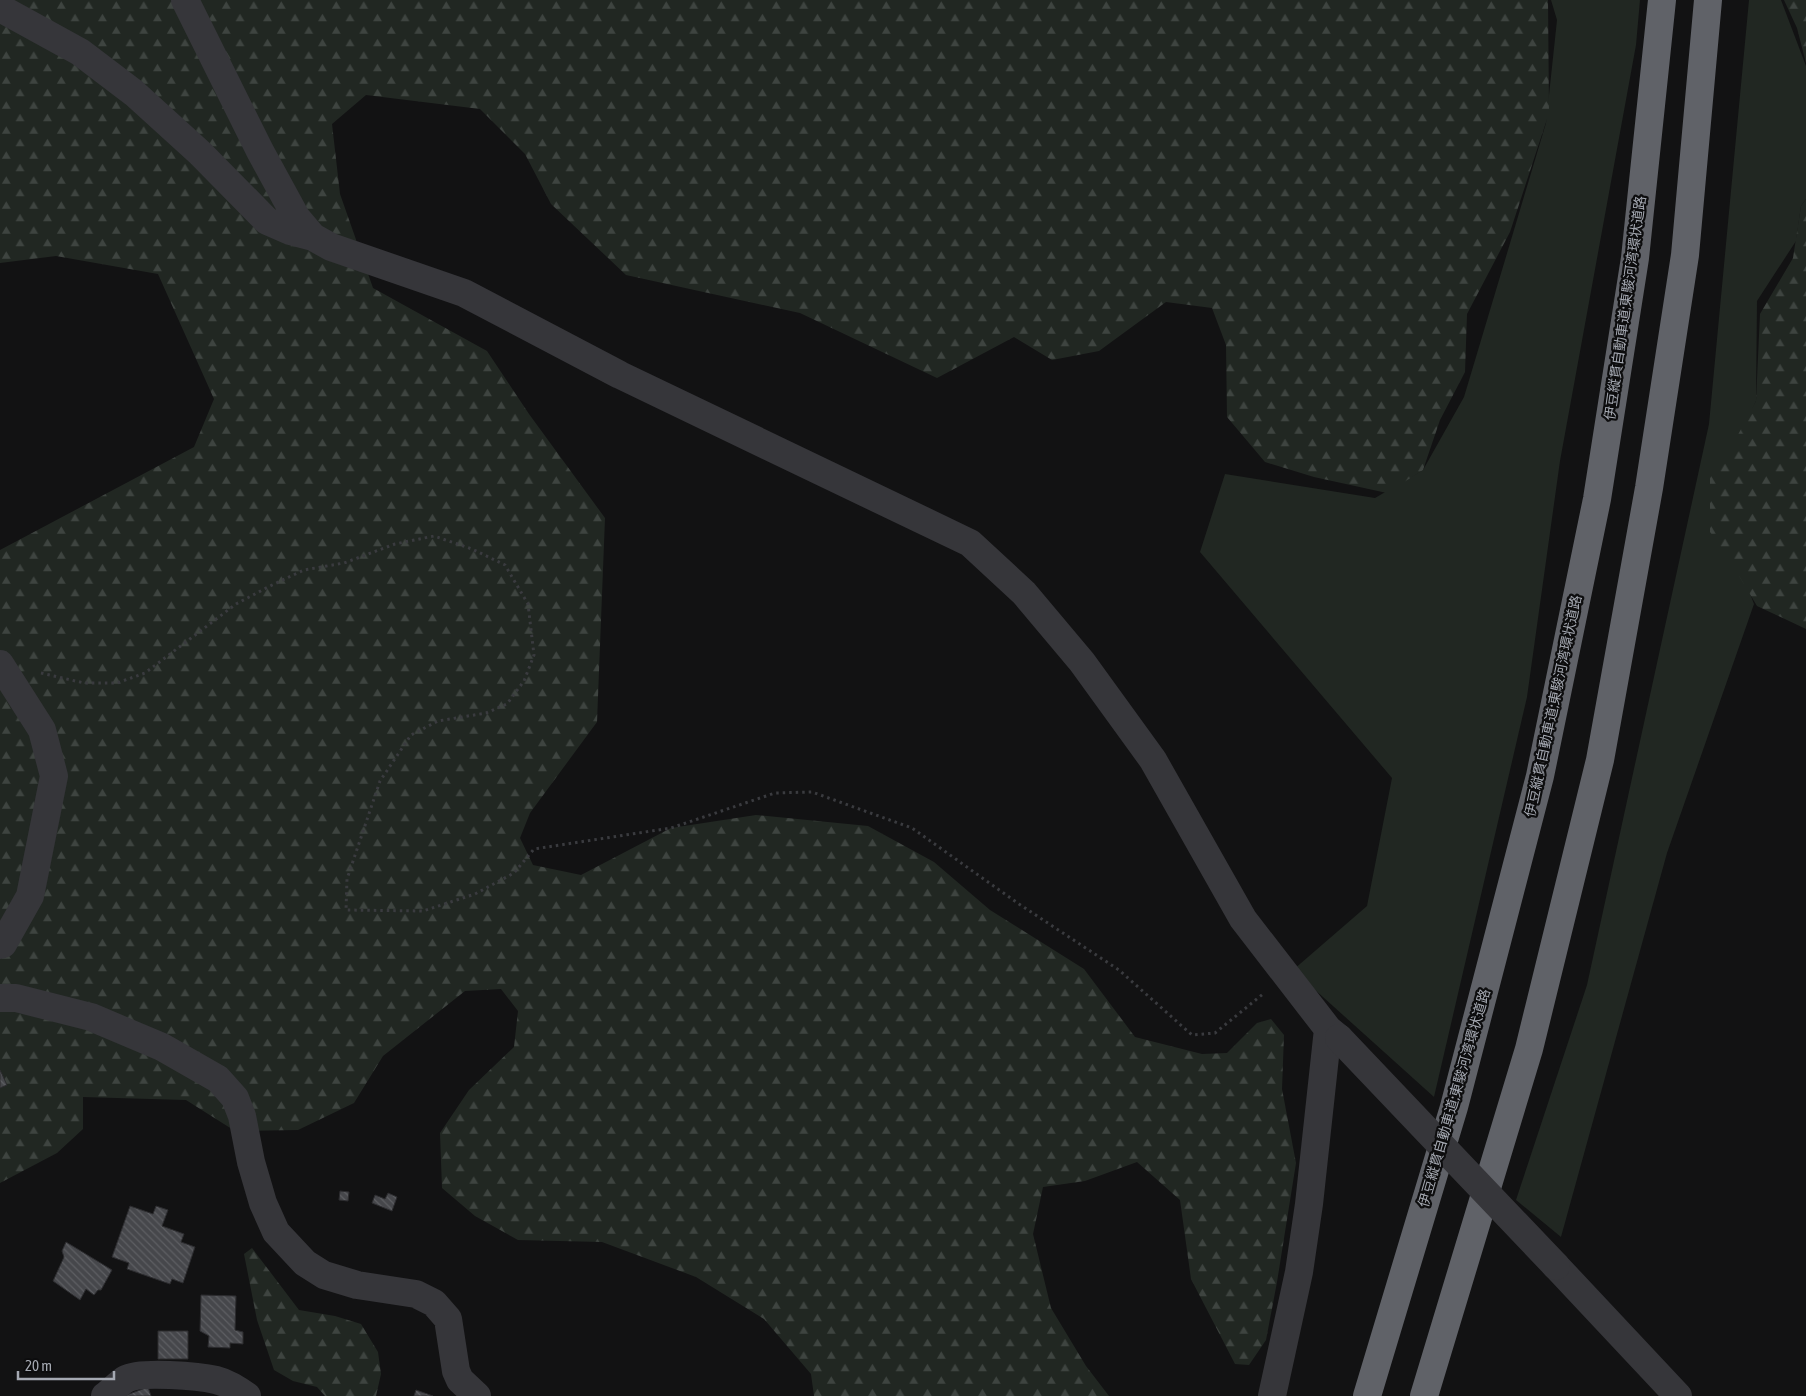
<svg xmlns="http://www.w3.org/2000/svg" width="1806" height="1396" font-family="'Asap Condensed','Noto Sans JP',sans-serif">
	<defs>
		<pattern id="forest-firs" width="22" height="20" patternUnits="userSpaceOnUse" patternTransform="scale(1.25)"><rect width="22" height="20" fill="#212722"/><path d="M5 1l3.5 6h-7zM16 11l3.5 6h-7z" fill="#3e4440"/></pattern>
		<pattern id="building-back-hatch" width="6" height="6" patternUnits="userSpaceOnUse" patternTransform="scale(1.25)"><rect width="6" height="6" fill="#46474b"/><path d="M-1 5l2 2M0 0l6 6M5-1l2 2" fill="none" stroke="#5e5f63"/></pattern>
	</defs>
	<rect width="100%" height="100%" fill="#121213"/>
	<path fill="#212722" d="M1551,0h89l-4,45 -76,416 -33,236 -93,400 -141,-127 74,-64 25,-128 -192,-226 25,-78 150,24 48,-28 41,-73 82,-274 11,-103z
		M1749,0h32l25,66v133l-5,7 -5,35 -39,60 -1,100 -5,11 -22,126 25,66 -87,249 -106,384 -45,-37 71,-215 122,-561z"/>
	<path fill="url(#forest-firs)" d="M0,0h1548l1,113 -39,119 -43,82 -2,58 -25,48 -17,50 -36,23 -73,-16 -49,-15 -38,-45 -1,-72 -14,-37 -46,-6 -67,49 -47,9 -38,-23 -77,41 -137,-65 -174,-38 -75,-71 -26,-50 -45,-45 -114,-14 -34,29 8,70 33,94 114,63 42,63 76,104 -8,204 -67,91 -10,25 13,27 48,10 90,-47 85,-13 112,11 66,36 56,48 94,59 51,68 67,17 25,-1 30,-30 14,-4 13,16 -2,54 14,74 -19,119 -11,58 -17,25 -14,-1 -44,-85 -11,-79 -43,-38 -52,19 -42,6 -10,47 18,74 35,58 23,30h-295l-3,-22 -47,-55 -68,-42 -94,-35 -84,-2 -43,-24 -33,-28 -2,-55 29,-43 45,-43 4,-36 -17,-22 -36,2 -82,65 -29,47 -56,27 -63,1 -49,-31 -103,-3v32l-26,24 -57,30v-633l194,-103 20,-48 -56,-125 -102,-18 -56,7z
		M1784,0h22v63l-9,-35z
		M1806,199v430l-49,-23 -31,-52 -16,-22v-57l22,-29 24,-45 4,-87 33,-56 8,-52z
		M252,1248l47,62 36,6 26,8 17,28 3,22 -5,22h-51l-8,-9 -24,-6 -19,-11 -17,-50 -13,-66z"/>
	<path fill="url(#building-back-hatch)" stroke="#2c2c2f" d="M0,1070l7,15 -7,3z
		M340,1191l9,1 -1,9 -9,-1z
		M388,1193l9,4 -5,14 -20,-8 3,-8 10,4z
		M130,1206l23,8 3,-8 12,4 -6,16 22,8 -3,8 14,5 -12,36 -11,-4 -2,5 -43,-15 2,-6 -17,-6z
		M66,1242l46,28 -11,20h-3l-4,5 -8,-6 -6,11 -27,-19 11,-24 -2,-6z
		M201,1295l35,1 -1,34 8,2v12l-13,-1v5l-22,-1 1,-11 -9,-5z
		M158,1331h30v28h-30z
		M148,1387l3,9h-27z
		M416,1390l17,6h-19z"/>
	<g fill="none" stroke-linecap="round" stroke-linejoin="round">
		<path stroke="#3a3b3f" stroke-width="3" stroke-dasharray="2.5 4" stroke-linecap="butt" d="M41,673l43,10h33l28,-10 91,-69 34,-18 34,-16 40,-7 51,-19 39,-8 38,13 33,16 23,39 6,51 -10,26 -17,23 -21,9 -48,8 -27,14 -31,46 -33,98 -1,31 77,1 52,-17 39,-21 20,-24 137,-21 104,-35 37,-1 100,36 107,76 100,66 73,65 23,-2 48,-39"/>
		<path stroke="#36363a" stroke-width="28" d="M185,0l75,151 36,66 17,20
			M0,8l80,44 54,41 66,60 67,68 23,10 23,6 18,10 133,46 156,82 350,168 54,50 58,69 71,98 90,159 85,110 11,9
			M0,664l42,66 12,46 -24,120 -27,48 -3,1
			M0,998h16l75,19 71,30 56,32 17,19 7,18 9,46 12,41 13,29 29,31 19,12 33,10 59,9 18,9 14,16 8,52 4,9 17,16
			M1556,1266l122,130
			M105,1396c7,-5 14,-13 21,-17 14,-8 73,-3 90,1 12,3 21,9 31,16
			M1272,1396l27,-124 10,-68 19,-175"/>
		<path stroke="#606268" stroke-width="28" d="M1367,1396l87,-289 86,-331 57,-277 38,-241 27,-258
			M1424,1396l105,-347 71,-289 49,-272 36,-233 23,-255"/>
		<path stroke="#36363a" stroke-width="28" d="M1339,1038l217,228"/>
	</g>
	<g text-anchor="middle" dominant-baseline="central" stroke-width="4.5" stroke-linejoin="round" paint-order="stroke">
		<g font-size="14" fill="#a5a9b2" stroke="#0d0d0e">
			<text transform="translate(1625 308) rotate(-82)">伊豆縦貫自動車道;東駿河湾環状道路</text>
			<text transform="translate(1553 706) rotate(-78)">伊豆縦貫自動車道;東駿河湾環状道路</text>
			<text transform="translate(1454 1098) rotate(-74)">伊豆縦貫自動車道;東駿河湾環状道路</text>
		</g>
	</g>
	<path d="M18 1371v8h96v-8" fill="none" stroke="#a5a9b2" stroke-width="2.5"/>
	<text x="25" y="1371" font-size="15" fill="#a5a9b2" stroke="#0d0d0e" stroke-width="4" paint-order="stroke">20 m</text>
</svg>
